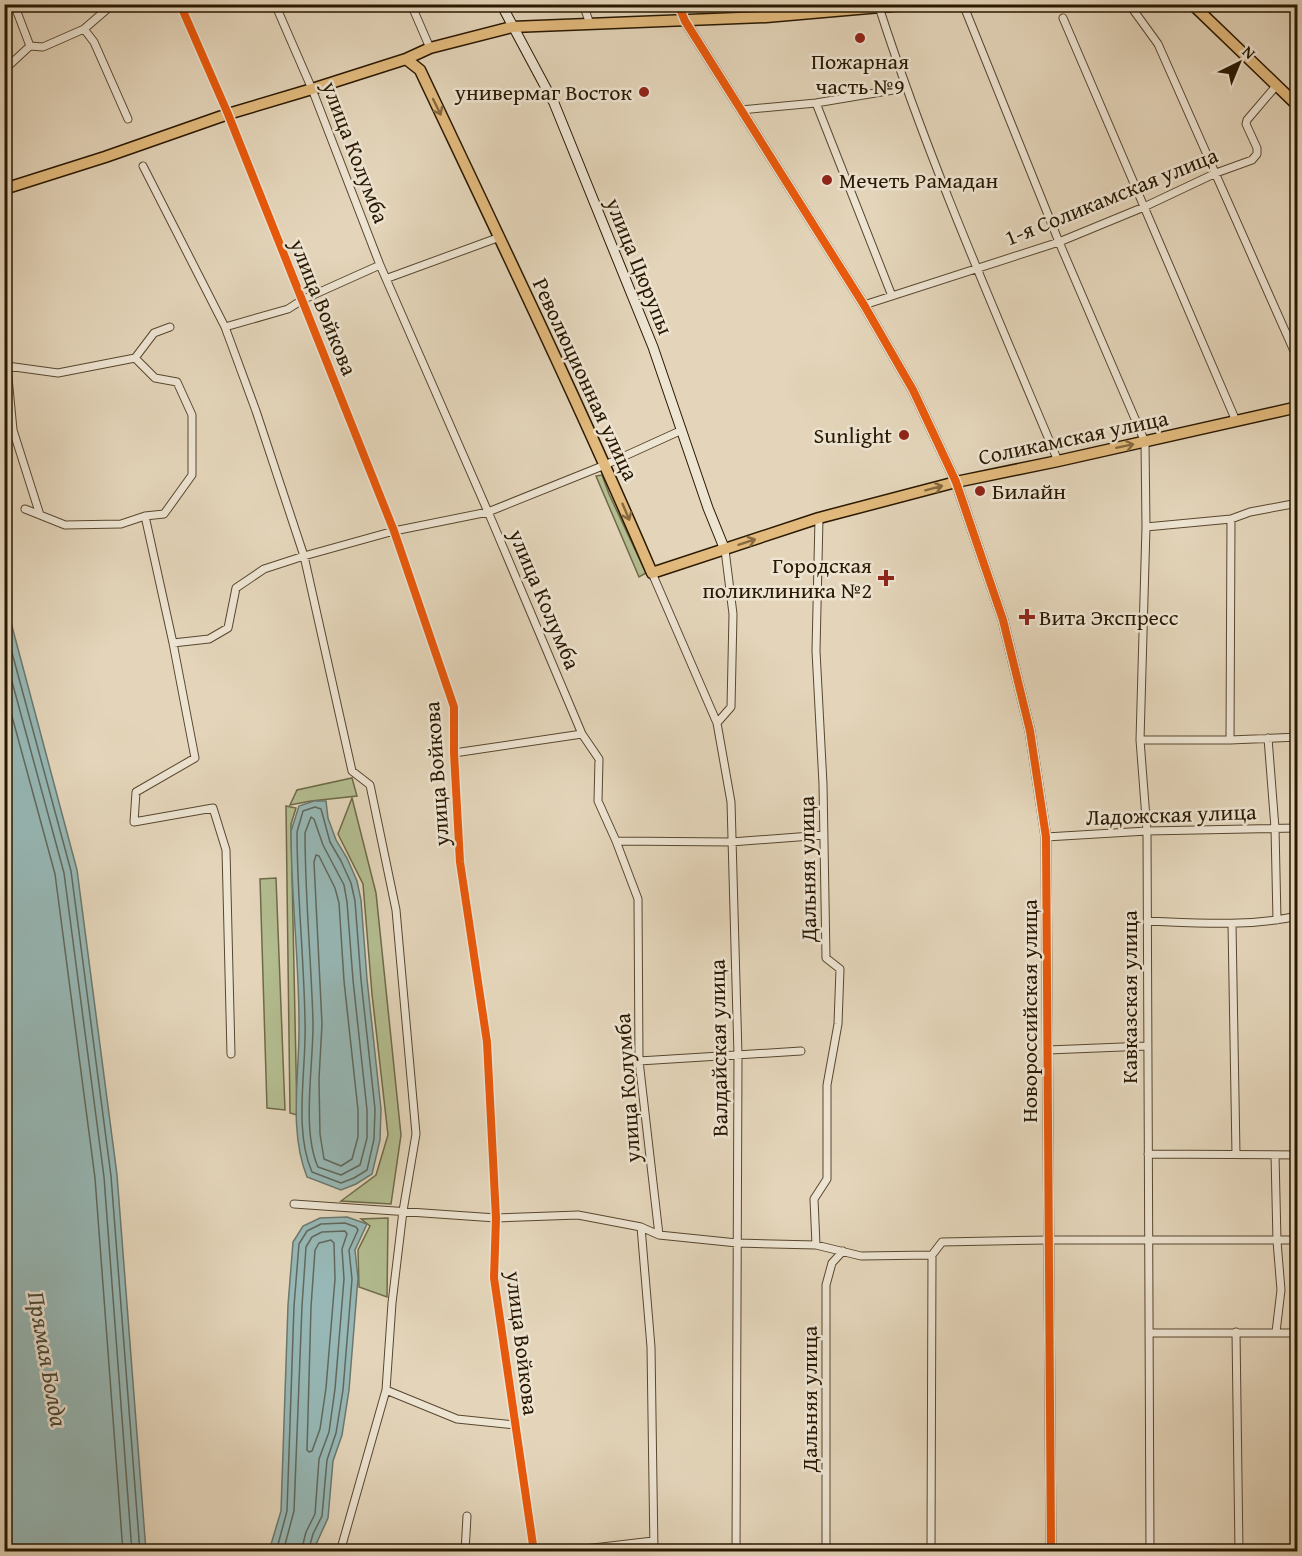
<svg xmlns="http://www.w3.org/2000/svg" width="1302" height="1556" font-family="'Gentium Book Plus',serif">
	<rect width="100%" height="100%" fill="#e4d5ba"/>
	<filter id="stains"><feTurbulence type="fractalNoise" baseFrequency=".00333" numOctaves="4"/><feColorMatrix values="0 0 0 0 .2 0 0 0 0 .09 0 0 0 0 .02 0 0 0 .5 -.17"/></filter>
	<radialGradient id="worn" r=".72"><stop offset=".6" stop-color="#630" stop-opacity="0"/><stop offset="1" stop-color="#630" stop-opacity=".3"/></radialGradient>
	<path fill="#b3bd90" stroke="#6e6a48" stroke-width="1.5" d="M602,475l7,19 37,79 -7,4 -43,-101z
		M352,778l5,18 -46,5 -21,4 7,-15z
		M352,798l24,95 25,242 -10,69 -50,-3 35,-26 12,-40 -16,-141 -9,-110 -25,-50z
		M286,806l10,2 -5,16 6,291 -7,-2z
		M276,878l9,232 -18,-2 -7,-229z
		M388,1218v1l-1,78 -28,-10 -1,-37 12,-24 -9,-7z"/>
	<path fill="#97b8b6" stroke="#6b786e" stroke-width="1.5" d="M5,600l72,270 40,305 29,376h-141z
		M314,801h12l2,17 8,22 11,18 10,23 4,19 6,79 14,130 -1,31 -8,34 -16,10 -15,6 -34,-13c-19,-48 -7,-103 -8,-154 0,-64 -8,-128 -8,-192l8,-25z
		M347,1217l20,7 -12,26 3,28 -9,112 -7,45 -9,26 -5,57 -15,33h-44l12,-40 7,-206 5,-63 10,-16 17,-8z"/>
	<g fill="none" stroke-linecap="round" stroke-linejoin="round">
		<path stroke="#60685c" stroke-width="1.5" d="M4,623l67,248 40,305 29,376
			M4,652l60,221 40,304 28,375
			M4,687l51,187 40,304 28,374
			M315,807l6,2 9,33 11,19 10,22 4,18 6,79 14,129 -1,30 -7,31 -13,8 -13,5 -29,-11c-19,-43 -5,-105 -7,-151 -1,-63 -8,-126 -8,-189l6,-21z
			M311,817l3,2 9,26 21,40 3,17 6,78 14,130v28l-7,27 -19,10 -23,-8c-17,-38 -4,-105 -5,-146 -2,-63 -8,-125 -8,-188z
			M316,855l3,1 16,32 4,15 5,78 14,129v27l-6,22 -11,7 -17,-7 -4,-25 -1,-55 3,-55 -8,-162z
			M331,1240l3,3 1,36 -9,109 -6,41 -8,22 -3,1 -2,-2 4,-143 4,-57 4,-7z
			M276,1552l11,-41 7,-205 5,-62 8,-13 14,-7 24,-1 11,4 2,3 -9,20 3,29 -9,111 -7,43 -9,27 -5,56 -9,18 -5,18
			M283,1552l11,-41 8,-205 4,-59 6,-10 10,-5 23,-1 2,3 -5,15 2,30 -9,110 -6,43 -10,27 -4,55 -9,18 -5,20"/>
		<g stroke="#58472f" stroke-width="9">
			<path id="street" d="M14,4l16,42
				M180,4l48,110 166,417 60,176v46l6,109 27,180 9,176 -2,60 40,274
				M275,4l37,85 68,176 112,256 90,213 17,25 -1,42 18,40 22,58 1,162 20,174
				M411,4l19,44
				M583,4l7,20
				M678,4l7,17
				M761,4l5,13
				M963,4l96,238 86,200 1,85 -6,213 7,91 3,721
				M1129,4l29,40 140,316
				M879,7c50,155 116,304 179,454
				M1063,18l173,403
				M84,29l10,13 34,77
				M4,70l26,-24 13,1 41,-18 29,-25
				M816,103l76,193
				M741,110l75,-7 89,-15
				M143,166l82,161 31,84 48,145 48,215 18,14 26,125 20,224 -13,77 -11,92 -6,87 -46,162
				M388,278l112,-41
				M864,305l195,-63 85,-35 72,-34 36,-13 5,-6v-6l-11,-24 1,-4 29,-34
				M225,327l63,-18 14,-9 78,-35
				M4,335l9,95 27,85
				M7,366l51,7 77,-15 19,-25 16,-6
				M25,509l40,16 56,-1 24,-8 19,-2 28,-39v-60l-15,-33 -22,-4 -20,-20
				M145,516l28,127 22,115 -59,34 -2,30 79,-14 13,42 5,204
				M1146,527l85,-8 19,-7 48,-9
				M725,550l8,64 -2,93 -14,16 14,79 7,253 -2,497
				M652,573l65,150
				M173,643l36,-4 19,-11 8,-40 28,-19 40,-13 90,-25 94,-19 117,-47 77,-35
				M1268,738l7,90 2,92
				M1140,740h90l68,-3
				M1230,740l1,-221
				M454,753l128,-19
				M1046,837l101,-6 151,-3
				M616,841l115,1 93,-7
				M1147,921c50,2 101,6 151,-5
				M1232,924l4,230
				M1048,1050l99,-4
				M639,1061l162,-10
				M1148,1154l150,1
				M1275,1155l2,86 4,49 -5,42
				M294,1204l202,14 82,-3 63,12 18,8 78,8 79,2 45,11 71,-1 10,-13 106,-2h250
				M641,1227l10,120 3,205
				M816,1245l-2,-46 13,-20v-94l11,-61 2,-55 -14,-11 -3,-174 -7,-133 3,-133
				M1236,1332l3,220
				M1149,1333h149
				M386,1390l71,29 58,6
				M465,1552l2,-36
				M559,1552l94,-11
				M826,1552v-267l6,-22 11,-12
				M931,1552l1,-297"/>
		</g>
		<g stroke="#291801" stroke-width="11">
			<path id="secondary" d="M501,4l53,99 99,244 55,161 17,42
				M685,21l179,284 49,85 43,92 47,138 27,111 16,106 5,715"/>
		</g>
		<g stroke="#291801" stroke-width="13">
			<path id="primary" d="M1192,4l106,102
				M406,59l14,11c79,167 159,333 232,503l167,-55 137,-36 102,-21 240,-54
				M4,189l101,-32 123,-43 84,-25 94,-30 24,-11 82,-21 254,-10 149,-13"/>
		</g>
		<use href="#street" stroke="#ede4d2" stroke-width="7"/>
		<use href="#secondary" stroke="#ede4d2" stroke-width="9"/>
		<use href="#primary" stroke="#e2ba7d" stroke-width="10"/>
		<g stroke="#ede4d2" stroke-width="11">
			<path id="cycleway" d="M180,4l48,110 166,417 60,176v46l6,109 27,180 9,176 -2,60 40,274
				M678,4l7,17 179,284 49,85 43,92 47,138 27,111 16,106 5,715"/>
		</g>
		<use href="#cycleway" stroke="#e8590c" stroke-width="8"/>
	</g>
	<defs><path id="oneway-shaft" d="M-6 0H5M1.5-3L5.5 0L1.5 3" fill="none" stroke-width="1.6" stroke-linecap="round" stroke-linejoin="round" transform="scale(1.5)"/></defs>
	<g stroke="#86693f">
		<use href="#oneway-shaft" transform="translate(437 107) rotate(64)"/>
		<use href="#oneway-shaft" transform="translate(1125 446) rotate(-12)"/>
		<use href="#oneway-shaft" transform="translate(934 488) rotate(-15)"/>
		<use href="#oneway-shaft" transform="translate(626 512) rotate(67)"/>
		<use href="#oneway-shaft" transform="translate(747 542) rotate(-18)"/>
	</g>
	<g fill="#8f2418" stroke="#ede4d2" stroke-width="2">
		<circle cx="860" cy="38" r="6"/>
		<circle cx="644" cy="92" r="6"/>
		<circle cx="827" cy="180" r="6"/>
		<circle cx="904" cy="435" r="6"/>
		<circle cx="980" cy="491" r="6"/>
		<path d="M883 569h6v6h6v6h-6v6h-6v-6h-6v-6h6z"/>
		<path d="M1024 608h6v6h6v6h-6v6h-6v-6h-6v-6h6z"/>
	</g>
	<g text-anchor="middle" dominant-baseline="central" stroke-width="5" stroke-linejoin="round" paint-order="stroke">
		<g font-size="22" fill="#291801" stroke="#ede4d2" text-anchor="end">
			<text x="860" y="61" text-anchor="middle">Пожарная<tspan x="860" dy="25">часть №9</tspan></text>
			<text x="632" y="92">универмаг Восток</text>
			<text x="839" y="180" text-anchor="start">Мечеть Рамадан</text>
			<text x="892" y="435">Sunlight</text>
			<text x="992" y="491" text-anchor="start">Билайн</text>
			<text x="872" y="565">Городская<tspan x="872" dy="25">поликлиника №2</tspan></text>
			<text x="1039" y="617" text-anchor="start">Вита Экспресс</text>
		</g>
		<g font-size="22" fill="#291801" stroke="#ede4d2">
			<text transform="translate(356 152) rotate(69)">улица Колумба</text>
			<text transform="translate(1111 196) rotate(-22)">1-я Соликамская улица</text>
			<text transform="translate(640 266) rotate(68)">улица Цюрупы</text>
			<text transform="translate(324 307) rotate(68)">улица Войкова</text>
			<text transform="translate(586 379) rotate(65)">Революционная улица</text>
			<text transform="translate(1073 437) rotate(-12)">Соликамская улица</text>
			<text transform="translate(545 599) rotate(67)">улица Колумба</text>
			<text transform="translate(436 774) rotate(-94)">улица Войкова</text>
			<text transform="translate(1171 814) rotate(-2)">Ладожская улица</text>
			<text transform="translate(807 869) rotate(-91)">Дальняя улица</text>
			<text transform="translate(1129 997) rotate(-90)">Кавказская улица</text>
			<text transform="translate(1029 1011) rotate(-90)">Новороссийская улица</text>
			<text transform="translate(718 1048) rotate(-91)">Валдайская улица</text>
			<text transform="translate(627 1088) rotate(-94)">улица Колумба</text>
			<text transform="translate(523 1343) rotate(83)">улица Войкова</text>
			<text transform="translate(809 1399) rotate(-90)">Дальняя улица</text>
		</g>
		<g font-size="24" font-style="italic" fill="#4a4837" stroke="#ede4d2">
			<text transform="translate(48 1359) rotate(80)">Прямая Болда</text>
		</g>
	</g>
	<rect width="1302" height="1556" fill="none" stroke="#e4d5ba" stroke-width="24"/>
	<rect x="6" y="6" width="1290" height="1544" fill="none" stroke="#291801" stroke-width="3"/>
	<rect x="12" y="12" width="1278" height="1532" fill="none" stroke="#291801" stroke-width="1.5"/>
	<g transform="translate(1239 63) rotate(43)" stroke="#ede4d2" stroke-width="4.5" paint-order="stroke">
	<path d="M0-4.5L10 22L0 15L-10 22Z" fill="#291801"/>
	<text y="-9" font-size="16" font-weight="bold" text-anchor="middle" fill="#291801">N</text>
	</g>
	<rect width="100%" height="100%" filter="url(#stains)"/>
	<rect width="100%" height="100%" fill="url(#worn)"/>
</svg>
